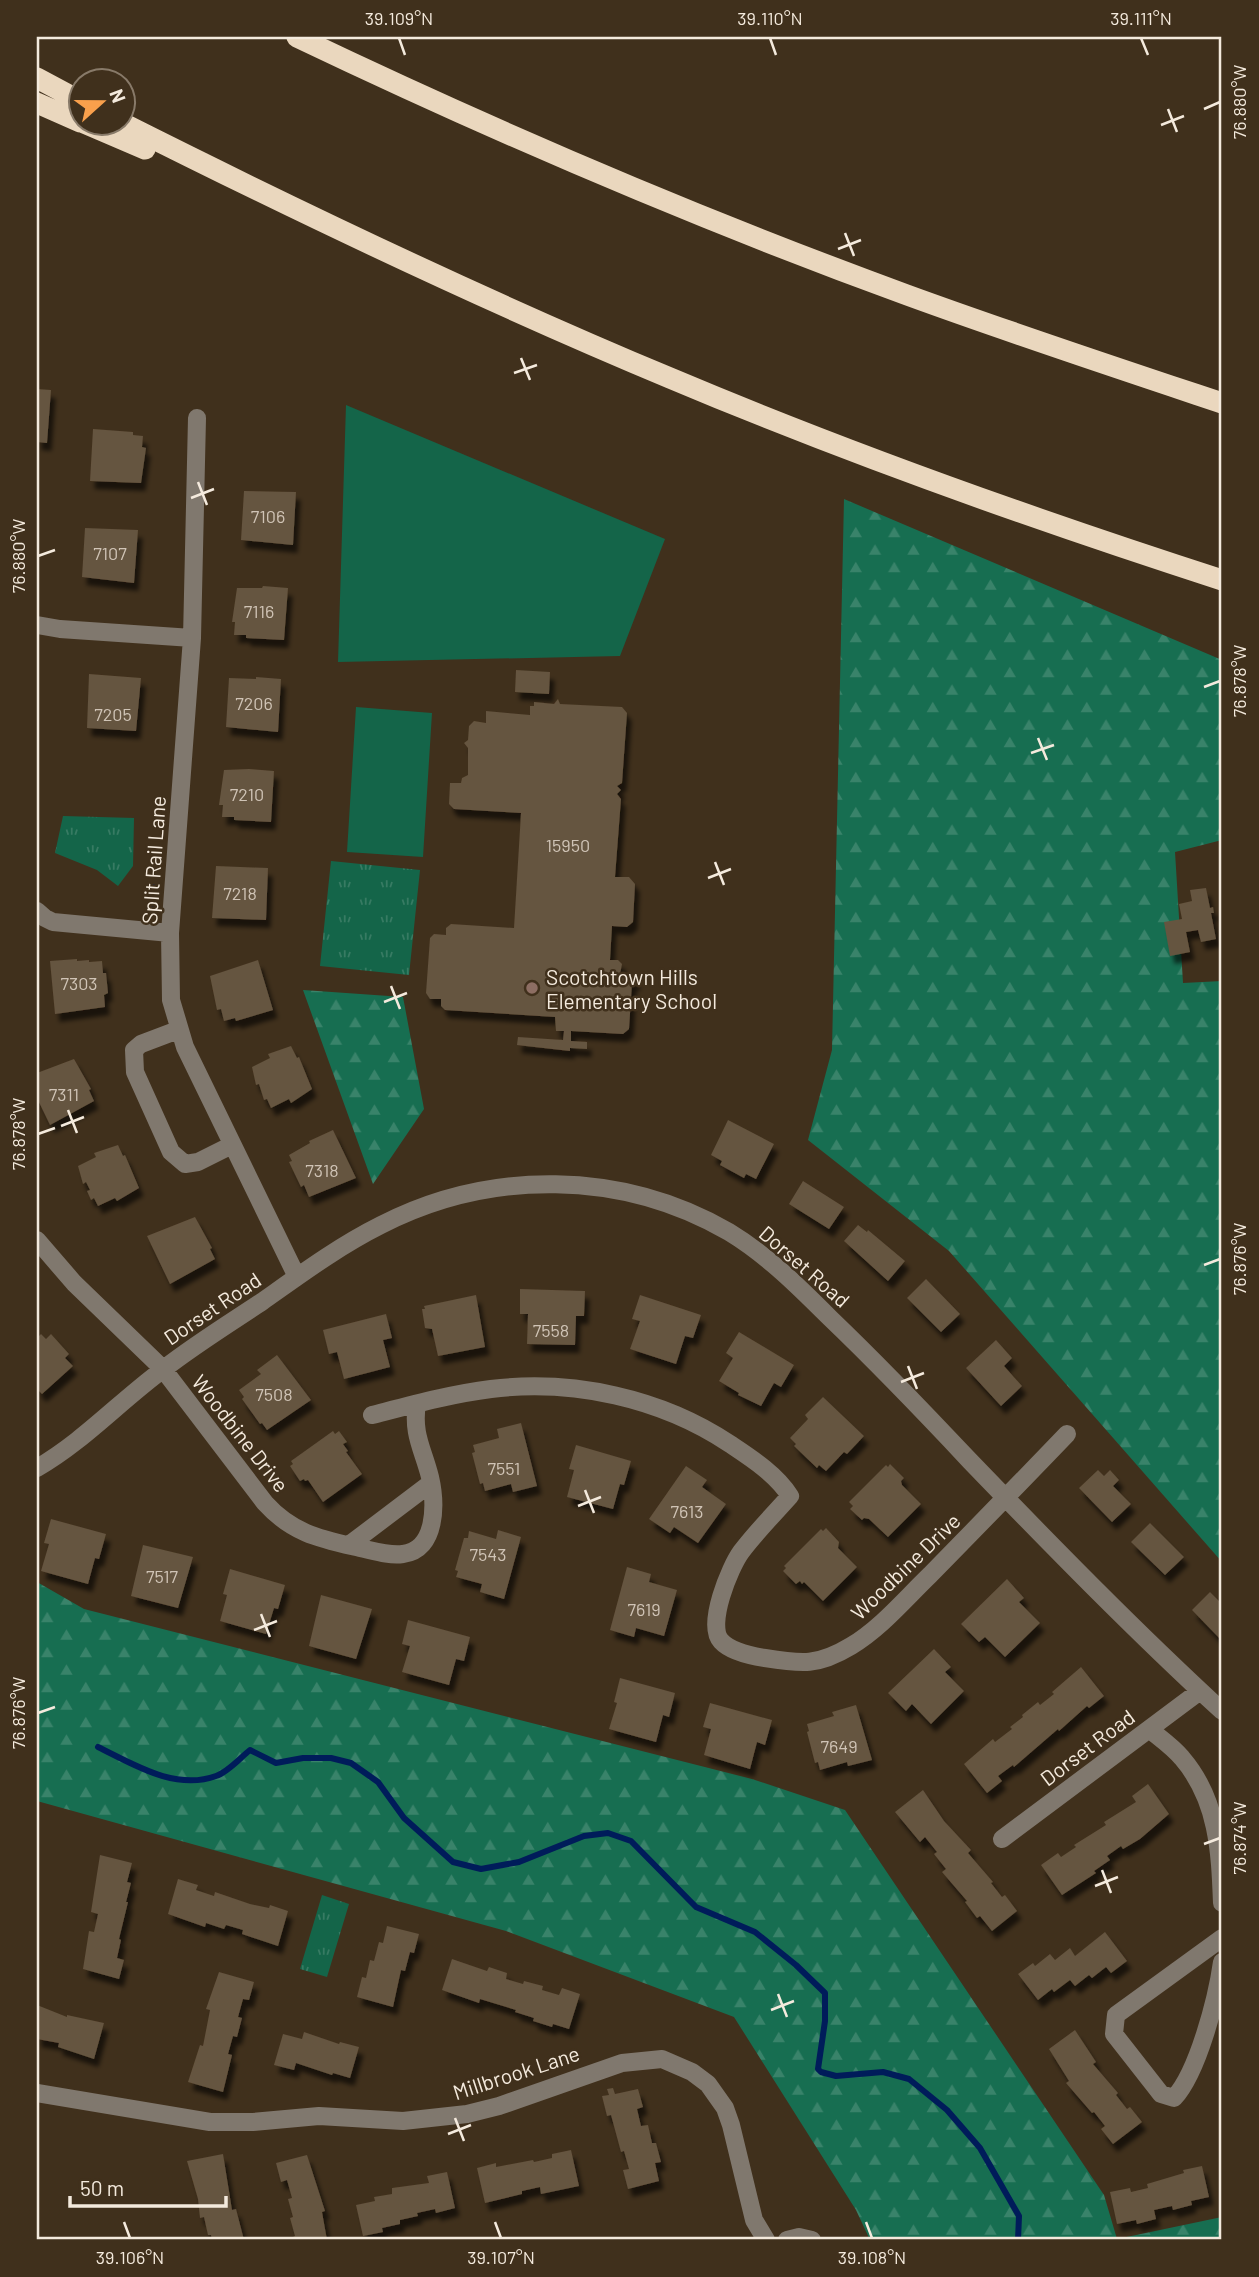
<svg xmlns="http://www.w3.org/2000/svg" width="1259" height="2277" font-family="Barlow,sans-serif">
	<defs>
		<pattern id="forest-firs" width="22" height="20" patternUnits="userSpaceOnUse" patternTransform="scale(1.75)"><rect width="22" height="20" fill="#176e51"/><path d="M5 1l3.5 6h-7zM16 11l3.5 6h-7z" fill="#39836a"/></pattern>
		<pattern id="park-tufts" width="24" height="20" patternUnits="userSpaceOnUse" patternTransform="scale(1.75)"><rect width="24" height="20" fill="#146549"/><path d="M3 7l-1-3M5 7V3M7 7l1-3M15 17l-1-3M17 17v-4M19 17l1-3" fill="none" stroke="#377b63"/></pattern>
		<filter id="shadow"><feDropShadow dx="4.5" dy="8" stdDeviation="2" flood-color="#0009"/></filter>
	</defs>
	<rect width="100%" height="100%" fill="#40301c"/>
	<path fill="#146549" d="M346,405l319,134 -45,117 -282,6z
		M356,707l76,6 -9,144 -76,-5z"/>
	<path fill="url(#forest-firs)" d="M844,499l378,161v180l-47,12 8,131 39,-2v581l-273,-311 -141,-111 24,-90z
		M303,990l100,7 21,112 -51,75z
		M37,1582l47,27 668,170 93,31 259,385 13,44 105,-22v23h-352l-14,-30 -122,-193 -228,-86 -469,-130z"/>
	<path fill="url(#park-tufts)" d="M63,816l71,2 -1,48 -15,20 -21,-16 -42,-17z
		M331,861l89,9 -11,105 -89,-9z
		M322,1895l27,9 -22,73 -27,-8z"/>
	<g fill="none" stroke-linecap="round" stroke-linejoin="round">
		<path stroke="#001c5a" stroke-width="6" d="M150,911l3,-24
			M98,1747c35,17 77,44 118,29 12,-4 24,-18 34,-26l26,13 27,-5h28l20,5 27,19 26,36 49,44 28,7 38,-7 65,-26 24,-3 23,8 65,66 59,25 41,33 29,28v28l-7,48 3,3 15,4 47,-4 26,7 38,31 33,38 39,68 -1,24"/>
	</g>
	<path fill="#65543f" filter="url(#shadow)" d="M37,389l14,1 -4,53 -10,-1z
		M93,429l40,3v3l10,1 -1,11 4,1 -5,35 -51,-2z
		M244,491l52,1 -3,53 -52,-5z
		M85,528l53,2 -4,53 -52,-6z
		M263,586l25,2 -4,52 -38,-2v-3h-12l1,-13h-3l5,-34h25z
		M516,670l34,2 -1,22 -34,-2z
		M89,674l52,4 -5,53 -49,-3z
		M256,677l25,2 -3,53 -52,-5 3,-49 27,1z
		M558,699l2,5 62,3 5,6 -5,70 -5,3 4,4 -4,4 4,5 -6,78h14l6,7 -2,38 -6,5 -15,-1 -2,34h8l4,4 -2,10 16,5v3l-4,1 -3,46 -6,5 -52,-3v10l16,1v7l-17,-1v3l-53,-6 1,-8 45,3 1,-9h-8l-1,-14 -110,-7 -4,-4v-7h-11l-4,-6 4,-55 4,-4 12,1v-7l5,-4 63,4 7,-115 -67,-4 -5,-5 1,-21h11l1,-5 6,-3v-27l-4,-5 4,-3 1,-14 5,-5 12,2v-12l44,4v-9h4v-4l20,2z
		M249,769l25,2 -3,51 -37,-2v-3h-12l1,-12h-4l5,-35z
		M216,866l52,2 -2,52 -54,-2z
		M1206,888l4,20 3,-1 1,6h-3l5,26 -15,3 -3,-12 -12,2 4,20 -20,4 -6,-34 18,-3 -3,-15 13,-3 -2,-11z
		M77,959v2l12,-1v2l13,-1 1,12h3l2,20 -4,2 1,12 -50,7 -5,-53z
		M258,960l15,50 -37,11 -1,-3 -11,3 -3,-12 -4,1 -7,-34z
		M291,1046l6,12 2,-1 13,32 -21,14 -2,-4 -18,9 -4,-9 -3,1 -5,-16 -3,1 -4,-18 18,-9 -2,-4z
		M74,1059l17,30 -2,1 5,11 -44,24 -13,-27v-25z
		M728,1120l46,24 -18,35 -10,-5 -2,4 -24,-13 2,-4 -11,-6z
		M333,1130l23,48 -47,19 -5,-12 -3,2 -12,-25 3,-1 -3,-6 21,-12 -1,-2z
		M118,1145l5,11 2,-1 14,33 -22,13 -2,-3 -17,8 -4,-8 -3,2 -4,-9 3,-1 -4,-8 -3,2 -5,-18 18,-9 -2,-4z
		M803,1181l41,26 -15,22 -40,-25z
		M195,1217l17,31 -2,1 5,10 -45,25 -23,-48z
		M858,1225l9,7 1,-2 37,31 -17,20 -44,-40z
		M926,1279l34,35 -19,18 -34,-34z
		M520,1289l65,2 -1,25h-8l-1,29 -48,-1 1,-30h-8z
		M476,1295l9,52 -47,9 -6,-27 -7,-1 -3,-19h3l-1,-3z
		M640,1295l61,20 -8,23 -8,-2 -9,28 -46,-15 10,-28 -8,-2z
		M386,1314l6,24 -9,2 7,27 -46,12 -7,-27 -8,2 -6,-24z
		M739,1332l55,33 -13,22 -7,-4 -13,23 -23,-11 1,-2 -20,-12 14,-23 -7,-5z
		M41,1334l5,5 5,-5 18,20 -4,4 8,8 -31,28 -5,-5v-51z
		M996,1340l16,18 -8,8 18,20 -21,20 -35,-38z
		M277,1355l34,45 -44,30 -5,-7 -2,1 -18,-25 2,-2 -5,-7 22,-16 -4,-4z
		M823,1397l41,39 -17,18 -3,-2 -18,19 -7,-6 -2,3 -23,-22 2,-2 -6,-6 18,-19 -3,-4z
		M521,1423l16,63 -24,6 -2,-8 -26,7 -2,-8 -3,1 -8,-31 3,-1 -2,-7 26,-7 -2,-9z
		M333,1431l2,3 4,-3 8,11 -4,2 5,7 -2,1 16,22 -39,28 -15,-22 -3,1 -1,-2 -4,2 -10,-15 3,-2 -2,-3z
		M576,1445l55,16 -7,24 -4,-1 -7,25 -46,-12 7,-27 -5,-1z
		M890,1464l14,14 -3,3 1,4 19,19 -33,33 -19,-18 -5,-1 -2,2 -12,-11 3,-3 -4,-4 37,-37 2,2z
		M686,1466l21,14 -5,7 24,17 -28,39 -24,-16 -4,6 -21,-14z
		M1098,1470l6,6 6,-6 9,10 -6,6 18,18 -19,18 -33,-34z
		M51,1519l55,15 -7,25 -4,-1 -7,26 -47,-13 8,-27 -5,-1z
		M1150,1523l34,34 -19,18 -34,-33z
		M826,1528l13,14 -1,6 19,19 -34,34 -19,-19 -2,2 -2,-3 -4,3 -13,-13 3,-3 -2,-2 37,-37 2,2z
		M498,1530l23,7 -17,62 -24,-7 2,-8 -26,-7 2,-6 -3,-1 9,-32h4l1,-7 27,8z
		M143,1545l50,12 -15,51 -47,-12z
		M627,1567l24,7 -2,8 28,8 -13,46 -28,-8 -2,9 -24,-7z
		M230,1569l55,16 -7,24 -4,-1 -8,26 -46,-13 7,-26 -4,-1z
		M1007,1579l17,19 -5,4 21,21 -35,34 -20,-20 -6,5 -18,-18z
		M1210,1592l12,12v37l-30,-31z
		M321,1595l51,14 -16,50 -47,-13z
		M408,1620l62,17 -6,24 -8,-2 -7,26 -47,-13 8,-26 -8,-2z
		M934,1649l17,18 -6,5 19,19 -33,33 -19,-20 -6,7 -18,-18z
		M1081,1667l23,29 -15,12 -2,-2 -28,25 -1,-2 -44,38 -1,-2 -15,11 4,5 -15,12 -23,-29 29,-25 2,3 17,-13 -2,-2 13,-10 -1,-2 16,-13 2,3 14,-11 -2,-2z
		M620,1678l55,15 -6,24 -6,-2 -7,27 -47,-13 8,-26 -3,-1z
		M710,1703l62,17 -7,25 -8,-3 -7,27 -46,-14 7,-26 -8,-2z
		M856,1705l16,55 -24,6 -1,-4 -27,8 -2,-8 -3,1 -8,-31 2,-1 -2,-7 27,-8 -2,-4z
		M1148,1784l21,30 -29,25 -17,10 -2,-3 -14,10 3,4 -16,11 2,2 -34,22 -21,-30 17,-12 3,4 15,-10 -2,-2 32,-20 -2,-3 32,-20 -4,-6z
		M923,1790l21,31 27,29 -3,3 25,29 -2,1 11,14 3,-2 12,16 -25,20 -12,-15 -3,2 -12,-16 2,-1 -25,-29 4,-3 -12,-15 3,-2 -12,-15 -5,5 -25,-30z
		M100,1855l32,8 -5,19 4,1 -5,19h2l-9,37 2,1 -4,18 7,2 -5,19 -36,-10 6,-38 5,1 4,-18 -7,-2z
		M178,1879l20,6 -2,5 18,6 1,-4 35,12 19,4 1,-3 18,6 -10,35 -36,-12 1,-4 -17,-5 -2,4 -18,-6 -1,4 -37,-13z
		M387,1926l32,8 -5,19 -4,-1 -5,19 -4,-1 -8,37 -36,-10 5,-20 4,1 4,-18 4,1 5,-19 4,1z
		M1105,1932l22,29 -16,12 -5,-6 -14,11 -3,-3 -14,11 -5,-6 -16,12 -2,-3 -14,11 -20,-26 15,-11 2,3 15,-12 5,6 15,-12 5,8z
		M452,1959l35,12 2,-4 18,6 -1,6 17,5 1,-3 19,5 -1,4 17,5 3,-7 18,6 -11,35 -16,-5 -1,3 -19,-6 1,-3 -19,-6 1,-2 -36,-11 -1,4 -37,-13z
		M219,1972l35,10 -5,18 -6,-1 -5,18 4,1 -5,19 -4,-1 -5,18 4,1 -9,37 -35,-10 12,-37 3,1 7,-36 -4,-1z
		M37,2005l30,12v-2l37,8 -10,36 -36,-12 1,-4 -22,-4z
		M1075,2030l21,32 -3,2 25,29 -2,2 11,14 3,-2 12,15 -29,22 -12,-15 4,-3 -11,-14 -2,1 -26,-30 3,-2 -20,-32z
		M304,2032l35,12 1,-2 19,5 -9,31 -17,-5 -1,2 -36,-12 -2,7 -20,-5 9,-31 19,5z
		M613,2088l2,6 23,-5 5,18 -6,2 4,17 7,-1 4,18h4l5,19 -6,1 4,18 -31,8 -5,-19 6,-1 -5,-18 -3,1 -10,-37 -4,1 -5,-20 7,-1 -2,-6z
		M571,2150l8,36 -38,8 -1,-7 -18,4v3l-37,9 -8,-35 19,-5v4l37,-7 1,2 18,-4v-4z
		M223,2154l9,56 4,-1 8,31h-32l-1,-5h-3l-4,-18 -4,1 -2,-19 -11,-38z
		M307,2155l18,56 -3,1 5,28h-33l-1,-3 2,-1 -5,-18 3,-1 -5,-18 4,-1 -5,-18 -6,2 -5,-19z
		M1202,2166l7,31 -18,4 1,4 -19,5 -1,-4 -18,4 2,9 -19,5 -1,-4 -19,4 -7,-32 20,-4 1,4 17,-4 -1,-4 37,-11 -1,-3z
		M447,2172l8,36 -19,5 -1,-4 -18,4 1,3 -18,4v4l-18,4 1,4 -20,4 -7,-31 19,-4 -1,-4 18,-3v-6l37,-5 -2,-7z"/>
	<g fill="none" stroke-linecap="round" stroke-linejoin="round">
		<path stroke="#80786e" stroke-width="18" d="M197,418l-5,220 -22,295 1,67 14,47 112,230
			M37,625l23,4 132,9
			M37,911l8,7 8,4 117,11
			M178,1030l-37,14 -7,6 1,22 36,80 14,12 13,-2 34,-17
			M37,1240l37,43 89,86 102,134c28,31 56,36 95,45 14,3 29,8 43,6 34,-4 33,-51 27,-77 -7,-28 -18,-43 -13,-73
			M372,1415c39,-10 79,-21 119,-26 82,-10 170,9 239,55 21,14 46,30 60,52 -16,18 -34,36 -49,56 -11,15 -35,73 -20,89 9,10 31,15 44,17 37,6 53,8 86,-12 30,-18 54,-47 79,-71 46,-47 92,-94 137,-141
			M37,1468c47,-27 84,-68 128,-100 31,-24 65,-45 98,-67 38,-27 76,-55 118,-76 109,-56 241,-55 348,7 38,23 70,55 101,86 48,46 94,94 140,143 82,85 165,170 252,250
			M349,1545l82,-62
			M1149,1729c11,9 24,18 33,29 36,42 38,93 40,145
			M1002,1839l198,-148
			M1222,1938l-106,77 -2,19 47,60 13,4c24,-26 43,-100 48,-136
			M37,2093l173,29h43l66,-6 84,5 64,-7 32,-8 123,-43 40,-4 30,13 16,12 17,24 6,17 23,95 12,20
			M787,2240l12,-3 13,3"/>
		<path stroke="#ead7be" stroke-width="21" d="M297,37c199,95 402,182 610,258 104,38 210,73 315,108
			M37,78l43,23
			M37,103l43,19
			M82,122l63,27
			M120,122c181,91 363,178 550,256 180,76 366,142 552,202"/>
	</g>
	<path fill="none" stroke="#f4eadd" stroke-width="2.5" d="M399,38l6,17M770,38l6,17M1141,38l7,17M1168,109l9,23M1204,109l16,-7M1161,125l23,-9M845,233l9,23M838,249l23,-9M521,358l9,22M514,373l23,-8M198,482l9,23M191,498l23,-9M38,556l17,-6M1204,687l16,-6M1038,738l9,22M1031,753l23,-8M715,862l9,23M708,878l23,-9M391,986l9,23M384,1002l23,-9M68,1110l9,23M61,1126l23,-9M38,1134l17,-6M1204,1265l16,-6M908,1366l9,23M901,1382l23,-9M585,1490l9,23M578,1506l23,-9M261,1614l9,23M254,1630l23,-9M38,1713l17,-6M1204,1844l16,-6M1102,1870l9,23M1095,1886l23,-9M778,1994l9,23M771,2010l23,-9M455,2118l9,23M448,2134l23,-9M124,2222l6,16M495,2222l6,16M866,2222l6,16"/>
	<circle fill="#8d6e63" stroke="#40301c" stroke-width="2.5" cx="532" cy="988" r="7"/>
	<g text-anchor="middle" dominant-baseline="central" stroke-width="5" stroke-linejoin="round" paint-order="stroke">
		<g font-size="18" fill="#d0c4b6">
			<text x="268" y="516">7106</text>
			<text x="110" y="553">7107</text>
			<text x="259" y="611">7116</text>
			<text x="254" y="703">7206</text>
			<text x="113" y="714">7205</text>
			<text x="247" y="794">7210</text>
			<text x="568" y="845">15950</text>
			<text x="240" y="893">7218</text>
			<text x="79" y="983">7303</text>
			<text x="64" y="1094">7311</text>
			<text x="322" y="1170">7318</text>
			<text x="551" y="1330">7558</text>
			<text x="274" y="1394">7508</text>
			<text x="504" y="1468">7551</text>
			<text x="687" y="1511">7613</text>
			<text x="488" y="1554">7543</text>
			<text x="162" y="1576">7517</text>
			<text x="644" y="1609">7619</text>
			<text x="839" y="1746">7649</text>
		</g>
		<g font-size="21" fill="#f4eadd" stroke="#40301c">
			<text transform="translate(153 860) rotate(-86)">Split Rail Lane</text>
			<text transform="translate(805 1266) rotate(41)">Dorset Road</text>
			<text transform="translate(212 1308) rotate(-34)">Dorset Road</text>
			<text transform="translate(241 1433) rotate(52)">Woodbine Drive</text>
			<text transform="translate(905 1566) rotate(-44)">Woodbine Drive</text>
			<text transform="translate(1087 1747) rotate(-37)">Dorset Road</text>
			<text transform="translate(516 2072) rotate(-18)">Millbrook Lane</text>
		</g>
		<g font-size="21" fill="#f4eadd" stroke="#40301c" text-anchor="start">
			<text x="546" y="976">Scotchtown Hills<tspan x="546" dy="24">Elementary School</tspan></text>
		</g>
	</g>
	<rect width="1259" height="2277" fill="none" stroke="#40301c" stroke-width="77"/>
	<g transform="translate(102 102) rotate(69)"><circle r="33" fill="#40301c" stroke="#887a69" stroke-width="2"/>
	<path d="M0-5L12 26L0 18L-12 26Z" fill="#f9a04c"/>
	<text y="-10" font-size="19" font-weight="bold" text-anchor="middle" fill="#f4eadd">N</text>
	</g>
	<path d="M70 2196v10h156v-10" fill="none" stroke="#f4eadd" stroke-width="3.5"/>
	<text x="80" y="2196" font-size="21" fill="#f4eadd" stroke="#40301c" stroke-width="5" paint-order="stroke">50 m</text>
	<rect x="38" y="38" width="1182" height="2200" fill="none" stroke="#f4eadd" stroke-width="2.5"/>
	<g font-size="18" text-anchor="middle" fill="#f4eadd">
		<text x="399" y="25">39.109°N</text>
		<text x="770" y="25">39.110°N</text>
		<text x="1141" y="25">39.111°N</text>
		<text transform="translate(1240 102) rotate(-90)" y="6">76.880°W</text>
		<text transform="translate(19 556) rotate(-90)" y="6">76.880°W</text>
		<text transform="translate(1240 681) rotate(-90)" y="6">76.878°W</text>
		<text transform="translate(19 1134) rotate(-90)" y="6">76.878°W</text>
		<text transform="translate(1240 1259) rotate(-90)" y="6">76.876°W</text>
		<text transform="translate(19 1713) rotate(-90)" y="6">76.876°W</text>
		<text transform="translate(1240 1838) rotate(-90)" y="6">76.874°W</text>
		<text x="130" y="2264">39.106°N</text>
		<text x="501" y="2264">39.107°N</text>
		<text x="872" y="2264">39.108°N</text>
	</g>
</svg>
